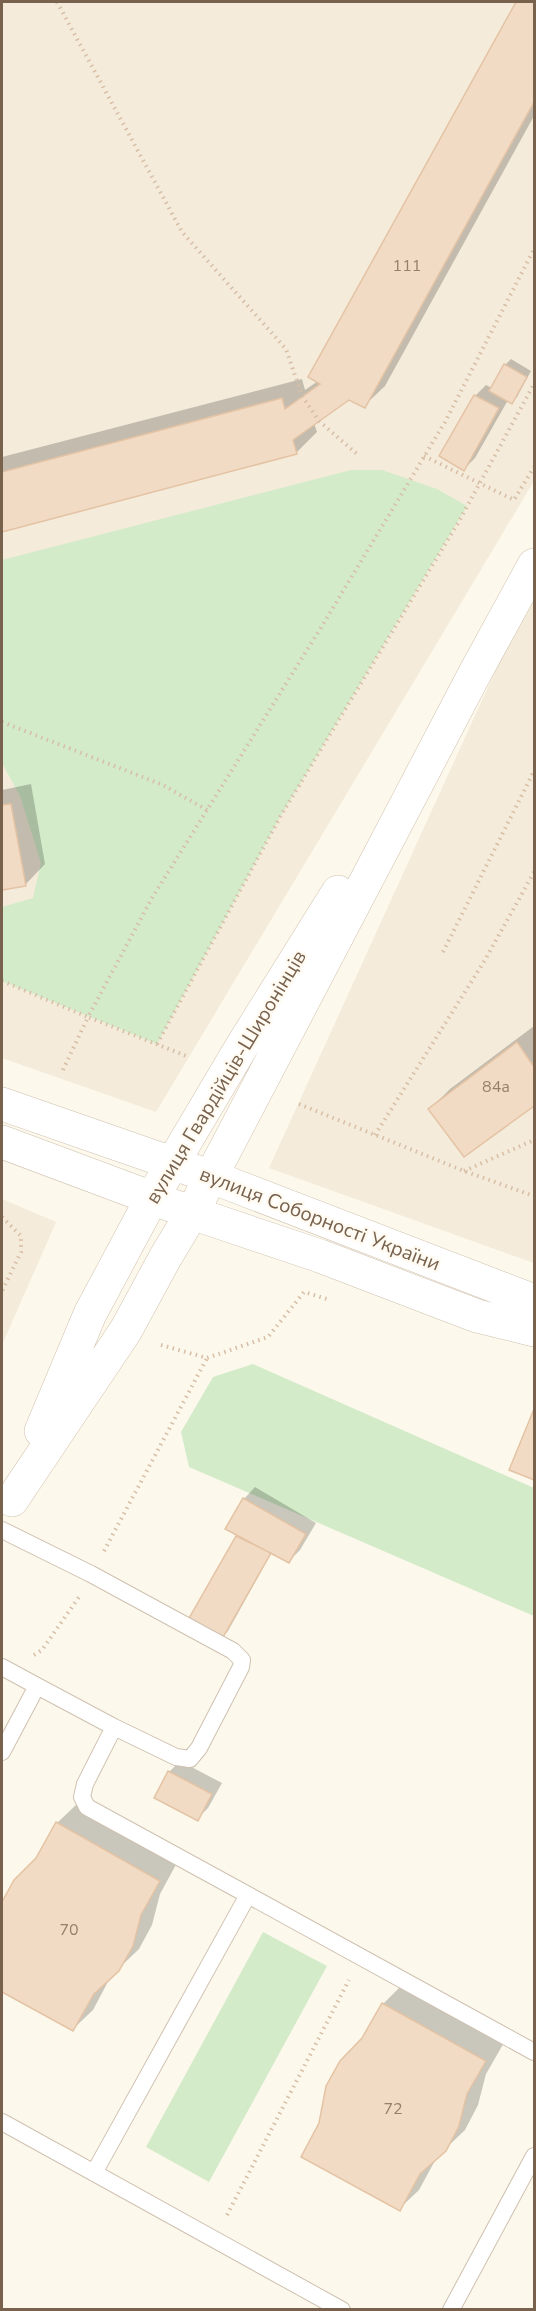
<svg xmlns="http://www.w3.org/2000/svg" width="536" height="2311" font-family="'Nunito Sans',sans-serif">
	<rect width="100%" height="100%" fill="#fcf8ec"/>
	<path fill="#f4ebda" d="M2,2h532v479l-378,631 -154,-54z
		M534,586v677l-265,-95z
		M2,1199l54,23 -54,123z"/>
	<path fill="#d3ebc9" d="M351,470h31l55,19 30,17 -187,311 -123,227 -155,-63v-74l31,-9 8,-35 -21,-67 -18,-33v-203z
		M253,1364l281,124v128l-345,-149 -8,-35 32,-55z
		M263,1932l64,34 -118,216 -63,-35z"/>
	<path fill="#0003" d="M518,2h16v114l-149,270 -21,20 -15,-8 -35,25 3,9 -21,21 -294,77v-73l300,-78 3,11 13,-9 -8,-5z
		M511,359l20,12 -14,26 -5,5 -4,-2 -33,58 -11,11 11,-73 11,-11 6,3 13,-23z
		M31,784l14,80 -20,21 -23,4v-99z
		M534,1026v79l-69,50 -35,-46 20,-20z
		M534,1413v66l-23,-10z
		M255,1487l61,36 -16,27 -11,11 -17,-9 -44,79 -6,6 18,-102 -13,-6 17,-30z
		M180,1761l42,22 -14,25 -11,11 -28,-47z
		M77,1804l101,57 -18,33 -8,31 -13,24 -28,27 -18,34 -20,19 -71,-39v-85l14,-24 21,-22 20,-36z
		M403,1984l102,57 -19,33 -8,31 -13,25 -28,27 -18,33 -20,19 -35,-170 19,-35z"/>
	<path fill="#f1dbc4" stroke="#e4c3a4" stroke-width="1.5" d="M516,2h18v100l-169,306 -16,-8 -56,40 4,14 -295,78v-60l280,-74 3,11 35,-25 -12,-7z
		M504,364l23,13 -15,27 -23,-13z
		M474,395l25,13 -35,63 -25,-15z
		M11,804l15,82 -24,4v-85z
		M517,1042l17,25v39l-70,51 -36,-48z
		M534,1409v71l-25,-10z
		M243,1498l63,36 -17,29 -64,-34z
		M236,1536l35,17 -49,86 -34,-19z
		M168,1771l44,23 -14,27 -44,-23z
		M56,1822l104,59 -19,34 -8,31 -14,25 -25,23 -21,37 -71,-39v-90l12,-22 22,-22z
		M382,2003l104,58 -19,33 -8,32 -13,25 -26,23 -20,37 -99,-54 18,-34 7,-37 14,-25 22,-23z"/>
	<g fill="none" stroke-linecap="round" stroke-linejoin="round">
		<g stroke="#cfc1b0" stroke-width="18">
			<path id="service" d="M2,1530l89,44 142,77 9,9 -1,7 -42,81 -9,11 -14,-2 -62,-30
				M2,1667l35,19 -35,66
				M37,1686l77,41 -29,57 -3,13 5,10 161,88 -154,278
				M248,1895l286,157
				M2,2122l340,188
				M451,2310l83,-154"/>
		</g>
		<g stroke="#cfc1b0" stroke-width="34">
			<path id="tertiary" d="M2,1104l210,73 322,124
				M2,1142l190,71 128,43 157,60 57,14"/>
		</g>
		<g stroke="#d2c2ae" stroke-width="34">
			<path id="secondary" d="M41,1431l49,-117 62,-116 90,-152 96,-154
				M12,1500l114,-170 39,-72 27,-45 283,-540 59,-108"/>
		</g>
		<path stroke="#d7bea6" stroke-width="4" stroke-dasharray="1.5 4.5" stroke-linecap="butt" d="M57,2l125,230 104,117 16,47 17,25 38,33
			M424,456l90,44 20,-33
			M2,722l161,63 44,25
			M443,952l91,-181
			M2,981l86,36 64,-119 170,-272 123,-204 89,-173
			M157,1044l123,-227 178,-294 76,-139
			M63,1070l25,-53 101,40
			M299,1104l165,67 70,25
			M375,1135l110,-175 49,-88
			M464,1171l70,-31
			M2,1217l19,19v16l-19,39
			M161,1345l46,13 61,-21 36,-45 26,8
			M104,1551l103,-193
			M34,1655l8,-5 37,-53
			M227,2215l122,-235"/>
		<use href="#service" stroke="#fff" stroke-width="16"/>
		<use href="#tertiary" stroke="#fff" stroke-width="33"/>
		<use href="#secondary" stroke="#fff" stroke-width="33"/>
	</g>
	<g text-anchor="middle" dominant-baseline="central" stroke-width="5" stroke-linejoin="round" paint-order="stroke">
		<g font-size="16" fill="#96806c">
			<text x="407" y="266">111</text>
			<text x="496" y="1087">84а</text>
			<text x="69" y="1930">70</text>
			<text x="393" y="2109">72</text>
		</g>
		<g font-size="20" fill="#78624e" stroke="#fffbf2">
			<text transform="translate(226 1077) rotate(-59)">вулиця Гвардійців-Широнінців</text>
			<text transform="translate(320 1219) rotate(21)">вулиця Соборності України</text>
		</g>
	</g>
	<rect width="536" height="2311" fill="none" stroke="#78624e" stroke-width="6"/>
</svg>
